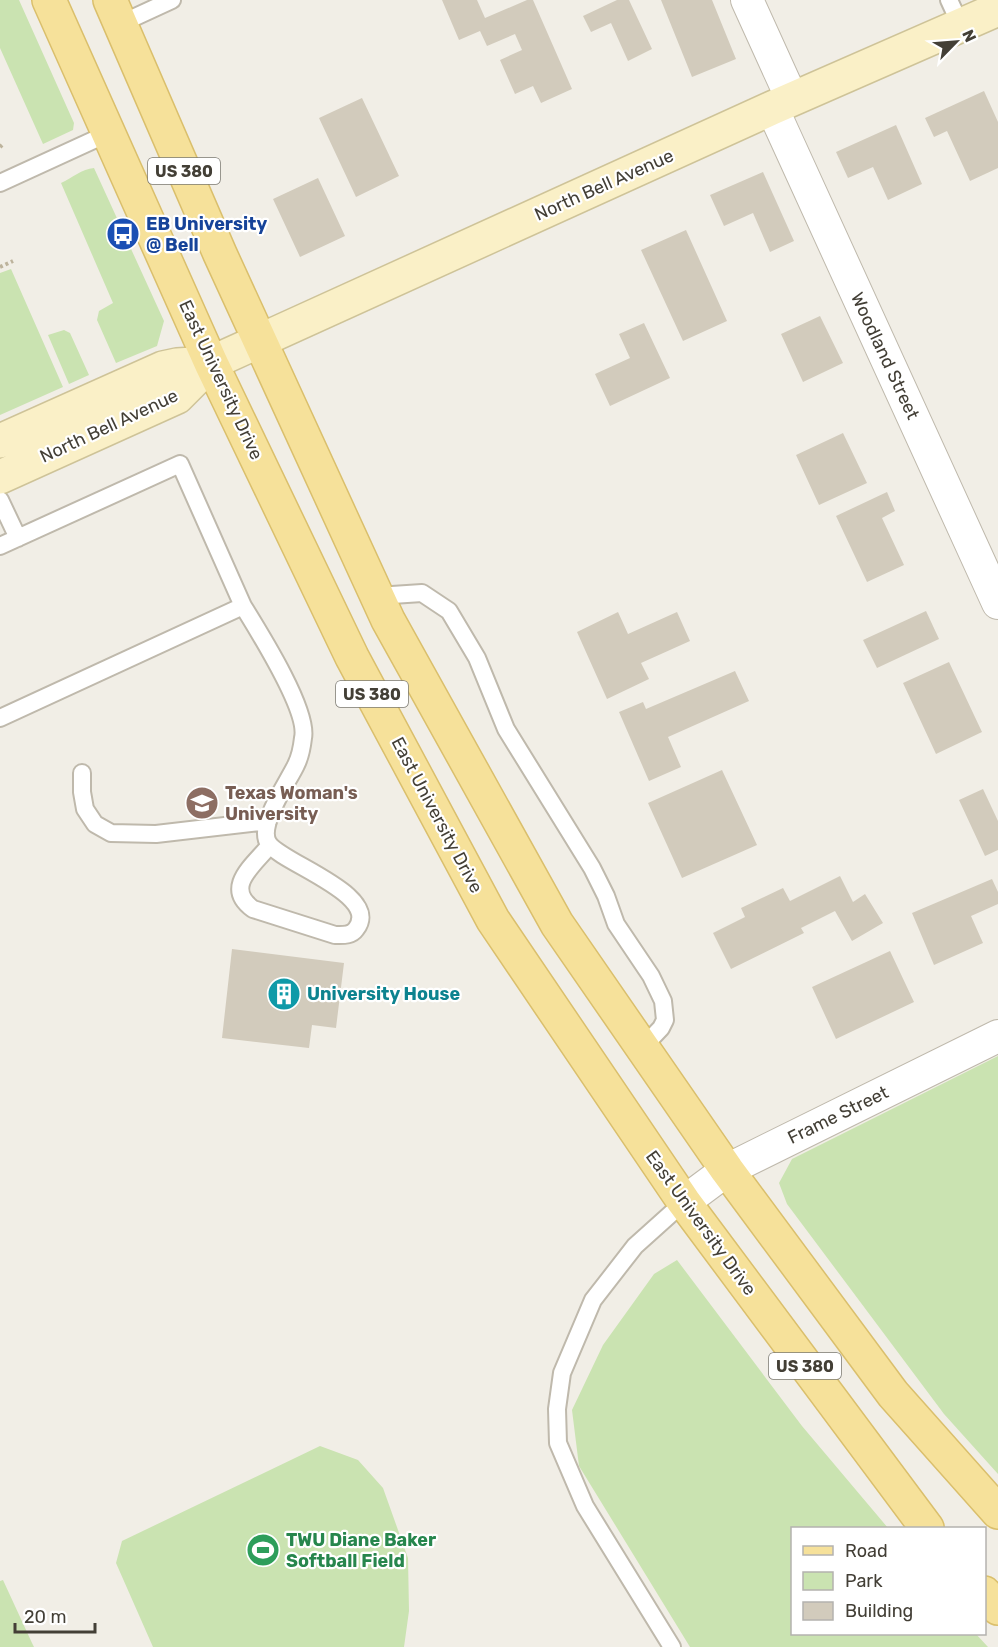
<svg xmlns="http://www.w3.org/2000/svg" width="998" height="1647" font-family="Rubik,sans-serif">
	<rect width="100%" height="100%" fill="#f1eee6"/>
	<path fill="#cae3b1" d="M0,0h19l55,123 -1,7 -30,14 -43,-96z
		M94,168l70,153 -7,25 -41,17 -19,-43 2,-9 14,-8 -52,-120c11,-5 21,-14 33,-15z
		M11,269l52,118 -63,28v-142z
		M64,330l6,3 19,42 -20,9 -21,-49z
		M998,1056v418l-54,-60 -157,-210 -8,-21 13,-24z
		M677,1260l125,166 86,102h-96v106h184l12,13h-298l-111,-181 -7,-56 31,-65 51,-71z
		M320,1446l38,14 25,28 25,70 1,53 -5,36h-251l-37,-84 6,-22z
		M3,1580l29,63 2,4h-34v-66z"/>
	<path fill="#d2cbbc" d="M442,0h35l8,18 42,-18h6l39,89 -31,14 -8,-17 -18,8 -15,-34 22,-10 -7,-16 -28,12 -7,-15 -21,9z
		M617,0h12l23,49 -24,12 -17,-38 -20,9 -8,-16z
		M661,0h51l24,59 -44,18z
		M984,91l14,31v46l-28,13 -23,-50 -13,6 -9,-19z
		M362,98l37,78 -43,21 -37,-79z
		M896,125l26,59 -34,16 -15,-33 -25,11 -12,-26z
		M763,172l31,69 -24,11 -17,-39 -29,13 -14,-31z
		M318,178l27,58 -45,21 -27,-58z
		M686,230l41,91 -44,20 -42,-91z
		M820,316l23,47 -40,19 -22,-48z
		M644,323l26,55 -60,28 -15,-32 35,-16 -11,-24z
		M843,433l24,50 -48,22 -23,-50z
		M887,492l8,19 -13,7 22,47 -37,17 -31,-66z
		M926,611l13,28 -62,29 -14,-28z
		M618,612l10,22 49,-22 13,29 -49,22 8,16 -42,20 -30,-67z
		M949,662l33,70 -46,22 -33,-71z
		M735,671l14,30 -81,36 13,30 -32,14 -30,-69 24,-10 3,7z
		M722,770l35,75 -75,33 -34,-75z
		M983,789l15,32v29l-13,6 -26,-56z
		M840,876l13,26 12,-8 18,29 -31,18 -17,-30 -34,17 3,5 -73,36 -18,-36 32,-16 -4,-9 42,-20 7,13z
		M992,879l6,13v12l-27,12 12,27 -49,22 -22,-52z
		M232,949l112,14 -8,65 -24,-3 -3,23 -87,-10z
		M890,951l24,51 -78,37 -24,-52z"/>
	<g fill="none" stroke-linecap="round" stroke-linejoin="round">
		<g stroke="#bfb9ac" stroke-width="20">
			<path id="lane" d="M949,0l12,26
				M120,24l52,-24
				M0,183l109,-50
				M0,500l18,38
				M0,546l180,-82 63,142 -243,112
				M377,596l45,-3 27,18 28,47 29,71 86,139 14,28 10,28 35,52 12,25 2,19 -4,8 -19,20
				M243,606c16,26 66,105 60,132 -1,9 -3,19 -7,27 -8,17 -40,62 -27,79 15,20 113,51 87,85 -5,7 -13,6 -21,6l-82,-26c-30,-22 0,-43 17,-64
				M82,773v19l3,17 10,15 16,9 45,1 112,-13
				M672,1647l-87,-141 -27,-63 -1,-34 5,-36 31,-73 42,-54 49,-44"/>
		</g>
		<g stroke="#bfb9ac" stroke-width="34">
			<path id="street" d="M747,0l45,99
				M772,108l226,495
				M684,1202l43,-32 271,-134"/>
		</g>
		<g stroke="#cec398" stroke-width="36">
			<path id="secondary" d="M0,441l163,-73 14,-3 34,-2 561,-255 226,-99
				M0,477l177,-80 34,-34"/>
		</g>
		<g stroke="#dabf6c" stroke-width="36">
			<path id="primary" d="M49,0l162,363 141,294 141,263 191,282 243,326
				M110,0l110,254 168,366 169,304 170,246 166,224 105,118
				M984,1593l14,15"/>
		</g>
		<path stroke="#bdb39c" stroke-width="4" stroke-dasharray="3 3" stroke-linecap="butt" d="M0,147l2,-2
			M0,267l13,-6"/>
		<use href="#lane" stroke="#fff" stroke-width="16"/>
		<use href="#street" stroke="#fff" stroke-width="32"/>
		<use href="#secondary" stroke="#faf0c7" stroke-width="33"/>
		<use href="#primary" stroke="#f6e19a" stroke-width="33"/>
	</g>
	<defs>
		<g id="bus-disc" transform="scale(1.725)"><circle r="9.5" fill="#1a4fb4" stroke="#fff"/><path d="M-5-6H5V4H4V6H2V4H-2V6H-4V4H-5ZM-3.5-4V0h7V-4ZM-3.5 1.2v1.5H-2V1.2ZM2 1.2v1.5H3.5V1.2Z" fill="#fff"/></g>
		<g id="university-disc" transform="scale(1.725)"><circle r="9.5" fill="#8d6e63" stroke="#fff"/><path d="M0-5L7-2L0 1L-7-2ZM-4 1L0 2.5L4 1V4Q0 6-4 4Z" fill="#fff"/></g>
		<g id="building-disc" transform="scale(1.725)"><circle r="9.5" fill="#0f9aa8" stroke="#fff"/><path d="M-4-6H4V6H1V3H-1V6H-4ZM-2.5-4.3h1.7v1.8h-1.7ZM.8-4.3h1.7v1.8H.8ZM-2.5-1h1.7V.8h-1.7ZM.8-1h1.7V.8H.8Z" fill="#fff"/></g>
		<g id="stadium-disc" transform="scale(1.725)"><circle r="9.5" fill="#2e9e5b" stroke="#fff"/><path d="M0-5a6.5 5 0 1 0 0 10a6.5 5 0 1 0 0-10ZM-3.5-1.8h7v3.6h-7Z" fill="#fff"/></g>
	</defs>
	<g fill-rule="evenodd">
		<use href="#bus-disc" x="123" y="234"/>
		<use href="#university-disc" x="202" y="803"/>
		<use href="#building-disc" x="284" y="994"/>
		<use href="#stadium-disc" x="263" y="1550"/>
	</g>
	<g text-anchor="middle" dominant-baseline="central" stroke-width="4.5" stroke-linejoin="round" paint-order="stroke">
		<g fill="#fff" stroke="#7b7972" stroke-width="1.5">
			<rect x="148" y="158" width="72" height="26" rx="4.5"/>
			<rect x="336" y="681" width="72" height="26" rx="4.5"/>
			<rect x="769" y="1353" width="72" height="26" rx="4.5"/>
		</g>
		<g font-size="16" font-weight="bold" fill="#433f36">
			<text x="184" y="171">US 380</text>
			<text x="372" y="694">US 380</text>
			<text x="805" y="1366">US 380</text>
		</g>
		<g font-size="18" fill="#433f36" stroke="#fff">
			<text transform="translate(604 185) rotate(-24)">North Bell Avenue</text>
			<text transform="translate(885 356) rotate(65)">Woodland Street</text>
			<text transform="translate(221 380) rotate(65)">East University Drive</text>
			<text transform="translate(109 426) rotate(-25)">North Bell Avenue</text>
			<text transform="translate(437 815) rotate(62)">East University Drive</text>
			<text transform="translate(838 1115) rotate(-26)">Frame Street</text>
			<text transform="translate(701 1223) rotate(54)">East University Drive</text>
		</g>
		<g font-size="18" font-weight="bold" fill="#164399" stroke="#fff" text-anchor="start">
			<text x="146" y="224">EB University<tspan x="146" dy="21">@ Bell</tspan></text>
		</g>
		<g font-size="18" font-weight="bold" fill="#785e54" stroke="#fff" text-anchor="start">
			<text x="225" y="793">Texas Woman's<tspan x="225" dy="21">University</tspan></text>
		</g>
		<g font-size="18" font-weight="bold" fill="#0d838f" stroke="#fff" text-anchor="start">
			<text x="307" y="994">University House</text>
		</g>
		<g font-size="18" font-weight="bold" fill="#27864d" stroke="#fff" text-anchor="start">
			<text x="286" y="1540">TWU Diane Baker<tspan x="286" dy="21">Softball Field</tspan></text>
		</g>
	</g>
	<rect x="791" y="1527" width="195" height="108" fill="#ffffff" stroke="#b4b2af" stroke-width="1.5"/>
	<rect x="803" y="1546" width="30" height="9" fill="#f6e19a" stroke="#b4b2af" stroke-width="1.5"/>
	<text x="845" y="1557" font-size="18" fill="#433f36">Road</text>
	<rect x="803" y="1572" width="30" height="18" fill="#cae3b1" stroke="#b4b2af" stroke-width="1.5"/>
	<text x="845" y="1587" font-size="18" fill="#433f36">Park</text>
	<rect x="803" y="1602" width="30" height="18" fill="#d2cbbc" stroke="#b4b2af" stroke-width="1.5"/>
	<text x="845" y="1617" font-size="18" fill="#433f36">Building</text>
	<g transform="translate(956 42) rotate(65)" stroke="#ffffff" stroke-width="4.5" paint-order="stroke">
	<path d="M0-4.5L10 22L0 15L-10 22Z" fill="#433f36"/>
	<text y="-9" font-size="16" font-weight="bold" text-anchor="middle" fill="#433f36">N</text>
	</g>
	<path d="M15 1623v9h80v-9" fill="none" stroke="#433f36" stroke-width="3"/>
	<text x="24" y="1623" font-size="18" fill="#433f36" stroke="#ffffff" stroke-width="4.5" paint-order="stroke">20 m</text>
</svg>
